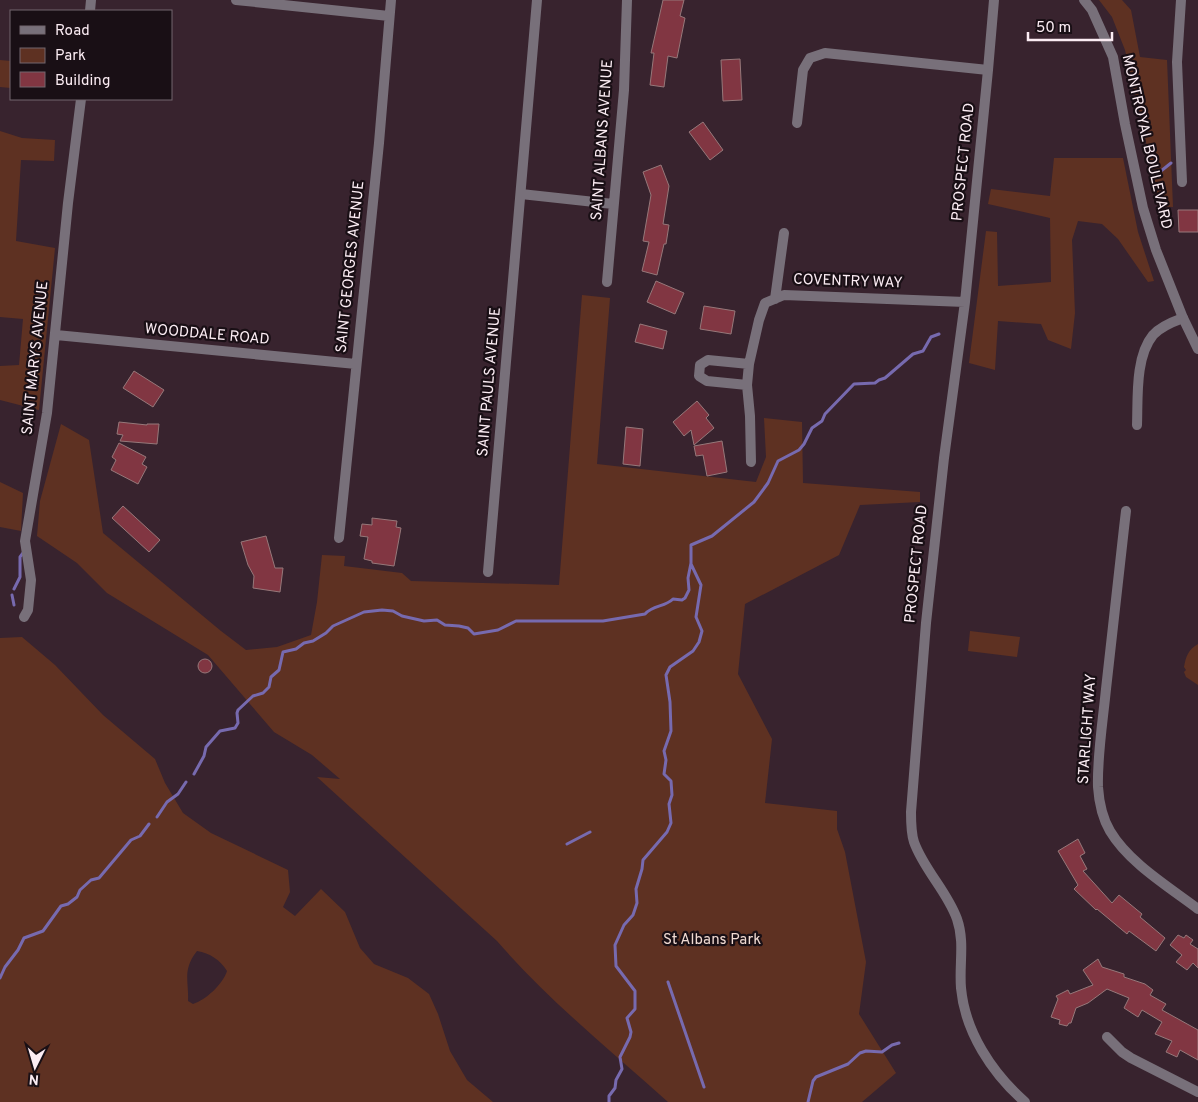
<svg xmlns="http://www.w3.org/2000/svg" width="1198" height="1102" font-family="Overpass,sans-serif">
	<rect width="100%" height="100%" fill="#38232e"/>
	<path fill="#5e3122" fill-rule="evenodd" d="M1099,0h23l9,10 9,47 27,3 6,147 -15,-1 -12,-64 -21,-92 -13,-33z
		M0,60l11,1v27l-11,-1z
		M0,131l22,7 33,2 -1,21 -33,-1 -5,81 39,7 -16,162 -39,-10v-34l19,-1 4,-46 -23,-2z
		M1054,158h69l15,74 16,49 -6,1 -30,-43 -16,-15 -24,-3 -6,19 3,73 -4,36 -23,-9 -7,-16 -43,-3 -3,49 -26,-7 17,-132 11,1 1,54 53,-4 -1,-64 -62,-14 3,-15 59,7z
		M582,295l28,3 -13,166 159,18 10,-25 -2,-39 38,4 1,61 117,9v10l-60,3 -21,50 -94,49 -7,70 34,65 -7,64 72,8v18l8,23 21,110 -7,52 37,59 -34,29h-194c-58,-52 -120,-102 -171,-161l-180,-164 23,2 -28,-24 -38,-23 -66,-77 -101,-62 -30,-30 -40,-27 3,-35 21,-77 28,16 14,93 118,98 25,19 31,-3 34,-12 6,-33 5,-47 23,1 -1,10 58,7 9,8 148,4z
		M0,482l23,11 -2,38 -21,-4z
		M970,631l50,6 -3,20 -49,-6z
		M22,637l33,28 48,50 52,44 10,24 18,30 28,20 77,37 2,22 -7,15 12,9 26,-27 24,23 15,36 14,16 34,14 21,16 9,20 12,37 17,29 26,22h-493v-464zM197,951c13,2 23,9 30,20 -4,13 -21,29 -34,33l-5,-3c1,-20 -6,-31 9,-50z
		M1198,644v41l-12,-8 -2,-5 2,-2 -2,-3c2,-11 4,-17 14,-23z"/>
	<g fill="none" stroke-linecap="round" stroke-linejoin="round">
		<path stroke="#776aaf" stroke-width="3" d="M1151,179l20,-16
			M14,589l6,-12v-20l3,-4
			M12,595l2,10
			M194,774l10,-18 2,-9 14,-16 15,-3 3,-5 -1,-10 1,-3 15,-14 10,-3 6,-6 2,-10 8,-7 4,-18 13,-3 8,-6 9,-2 13,-8 7,-7 31,-14 18,-2 11,1 9,5 22,5 13,-1 8,5 14,1 9,2 6,6 24,-4 18,-9h87l42,-7c8,-9 20,-7 28,-15l9,1 3,-2 4,-8 -1,-12 3,-15v-18l21,-9 42,-34 14,-19 10,-22 21,-11 5,-6 8,-16 10,-7 3,-7 29,-30 21,-1 4,-3 6,-2 28,-24 10,-3 8,-14 8,-3
			M157,817l10,-15 11,-8 8,-12
			M567,844l23,-12
			M0,978l5,-11 13,-17 6,-12 19,-7 18,-25 7,-2 9,-7 3,-7 11,-10 8,-2 32,-38 9,-4 9,-12
			M668,982l36,105
			M609,1102v-6l6,-8 1,-8 6,-11 -2,-12 10,-20 1,-5 -4,-14 8,-9v-18l-19,-25 -1,-21 9,-20 9,-10 4,-12 -1,-14 6,-20 1,-9 24,-28 4,-9 -2,-19 3,-9 -1,-14 -7,-7 2,-14 -2,-9 7,-20 -1,-29 -4,-27 4,-8 23,-16 6,-9 3,-11 -6,-14 5,-32 -10,-21
			M808,1102l5,-21 3,-4 32,-13 12,-11 6,-2 16,1 10,-7 7,-2"/>
	</g>
	<path fill="#813642" stroke="#96787a" d="M663,0h21l-4,16 5,2 -8,40 -9,-2 -4,31 -14,-2 4,-32h-3z
		M740,59l2,41 -19,1 -2,-41z
		M703,122l20,28 -13,10 -21,-28z
		M661,165l8,21 -6,38 6,1 -3,19h-2l-7,31 -15,-4 7,-29 -6,-1 8,-46 -8,-23z
		M1178,210h20v22h-19z
		M656,281l28,12 -9,21 -28,-12z
		M704,306l31,5 -4,23 -31,-5z
		M640,324l27,7 -4,18 -28,-7z
		M134,371l30,19 -11,17 -30,-19z
		M697,401l12,14 -3,3 8,10 -20,17 -3,-15 -7,6 -11,-14z
		M119,422l28,3v-1h12l-2,20 -37,-3 3,-6 -6,-1z
		M626,427l17,2 -3,37 -17,-2z
		M722,441l5,31 -20,4 -4,-21 -7,1 -2,-10z
		M119,443l27,14 -4,7 5,3 -9,17 -27,-14 5,-10 -4,-3z
		M123,506l37,34 -11,12 -37,-34z
		M372,518l25,3 -1,6 5,1 -7,38 -22,-3v-2l-8,-2 4,-22 -8,-1 2,-12 10,1z
		M266,536l9,32h8l-3,24 -27,-4 1,-12 -6,-11 -7,-23z
		M198 666a7 7 0 1 1 14 0a7 7 0 1 1-14 0Z
		M1078,839l7,14 -5,3 7,13 -4,2 29,32 7,-8 23,19 -2,3 25,21 -9,13 -27,-20 -2,3 -30,-25 -1,1 -22,-21 4,-4 -20,-34z
		M1178,935l6,3 2,-3 7,5 -3,4 8,5v19l-5,-5 -6,7 -11,-8 6,-7 -12,-10z
		M1098,959l4,8 22,7v3l21,7 8,6 -3,5 16,9 -4,6 36,20v30l-18,-10 -3,7 -11,-5 6,-11 -17,-7 7,-12 -20,-12 -4,7 -14,-9 5,-10 -22,-9 -19,14 -12,5 -5,15h-2l-2,3 -8,-2 1,-4 -9,-3 7,-18 -2,-3 12,-6 2,4 23,-9 -10,-15z"/>
	<g fill="none" stroke-linecap="round" stroke-linejoin="round">
		<path stroke="#78707a" stroke-width="10" d="M236,0l153,16
			M994,0l-6,70 -23,232 -21,156 -18,165 -15,189c0,10 0,21 3,30 10,28 33,49 43,77 8,23 2,45 4,69 4,44 31,85 64,114
			M1181,0l-4,62 5,120
			M90,11l1,-11
			M797,123l6,-53 7,-12 15,-5 163,17
			M521,194l92,10
			M607,282l17,-192 3,-90
			M775,299l9,-66
			M56,335l300,29
			M747,385l-40,-4 -8,-5 1,-11 8,-5 41,4
			M1137,425c1,-27 -2,-68 16,-90 7,-8 19,-13 30,-17
			M751,462l-1,-46 -3,-31 2,-21 10,-44 6,-17 19,-8 181,7
			M1126,511c-7,59 -13,118 -20,178 -3,31 -9,68 -8,98 1,15 5,32 12,44 19,32 59,56 88,78
			M339,538l40,-395 12,-143
			M488,572l49,-572
			M24,617l4,-7 3,-30 -6,-39 22,-128 21,-210 13,-104
			M1107,1037l15,15 9,6 67,34"/>
		<path stroke="#78707a" stroke-width="10" d="M1084,0l8,10 21,47 12,67 18,84 13,42 27,68 15,31"/>
	</g>
	<g text-anchor="middle" dominant-baseline="central" stroke-width="4.5" stroke-linejoin="round" paint-order="stroke">
		<g font-size="15" fill="#fbecf3" stroke="#190f15">
			<text transform="translate(603 140) rotate(-86)">SAINT ALBANS AVENUE</text>
			<text transform="translate(1146 142) rotate(77)">MONTROYAL BOULEVARD</text>
			<text transform="translate(964 162) rotate(-84)">PROSPECT ROAD</text>
			<text transform="translate(351 267) rotate(-84)">SAINT GEORGES AVENUE</text>
			<text transform="translate(848 282) rotate(2)">COVENTRY WAY</text>
			<text transform="translate(207 335) rotate(5)">WOODDALE ROAD</text>
			<text transform="translate(36 358) rotate(-84)">SAINT MARYS AVENUE</text>
			<text transform="translate(490 382) rotate(-85)">SAINT PAULS AVENUE</text>
			<text transform="translate(917 564) rotate(-84)">PROSPECT ROAD</text>
			<text transform="translate(1088 729) rotate(-86)">STARLIGHT WAY</text>
		</g>
		<g font-size="15" fill="#f0dad2" stroke="#190f15">
			<text x="712" y="940">St Albans Park</text>
		</g>
	</g>
	<rect x="10" y="10" width="162" height="90" fill="#190f15" stroke="#73676e"/>
	<rect x="20" y="26" width="25" height="8" fill="#78707a" stroke="#73676e"/>
	<text x="55" y="35" font-size="15" fill="#fbecf3">Road</text>
	<rect x="20" y="48" width="25" height="15" fill="#5e3122" stroke="#73676e"/>
	<text x="55" y="60" font-size="15" fill="#fbecf3">Park</text>
	<rect x="20" y="72" width="25" height="15" fill="#813642" stroke="#73676e"/>
	<text x="55" y="85" font-size="15" fill="#fbecf3">Building</text>
	<g transform="translate(35 1067) rotate(185)" stroke="#190f15" stroke-width="4" paint-order="stroke">
	<path d="M0-4L9 19L0 12L-9 19Z" fill="#fbecf3"/>
	<text y="-8" font-size="14" font-weight="bold" text-anchor="middle" fill="#fbecf3">N</text>
	</g>
	<path d="M1028 32v8h84v-8" fill="none" stroke="#fbecf3" stroke-width="2.5"/>
	<text x="1036" y="32" font-size="15" fill="#fbecf3" stroke="#190f15" stroke-width="4" paint-order="stroke">50 m</text>
</svg>
